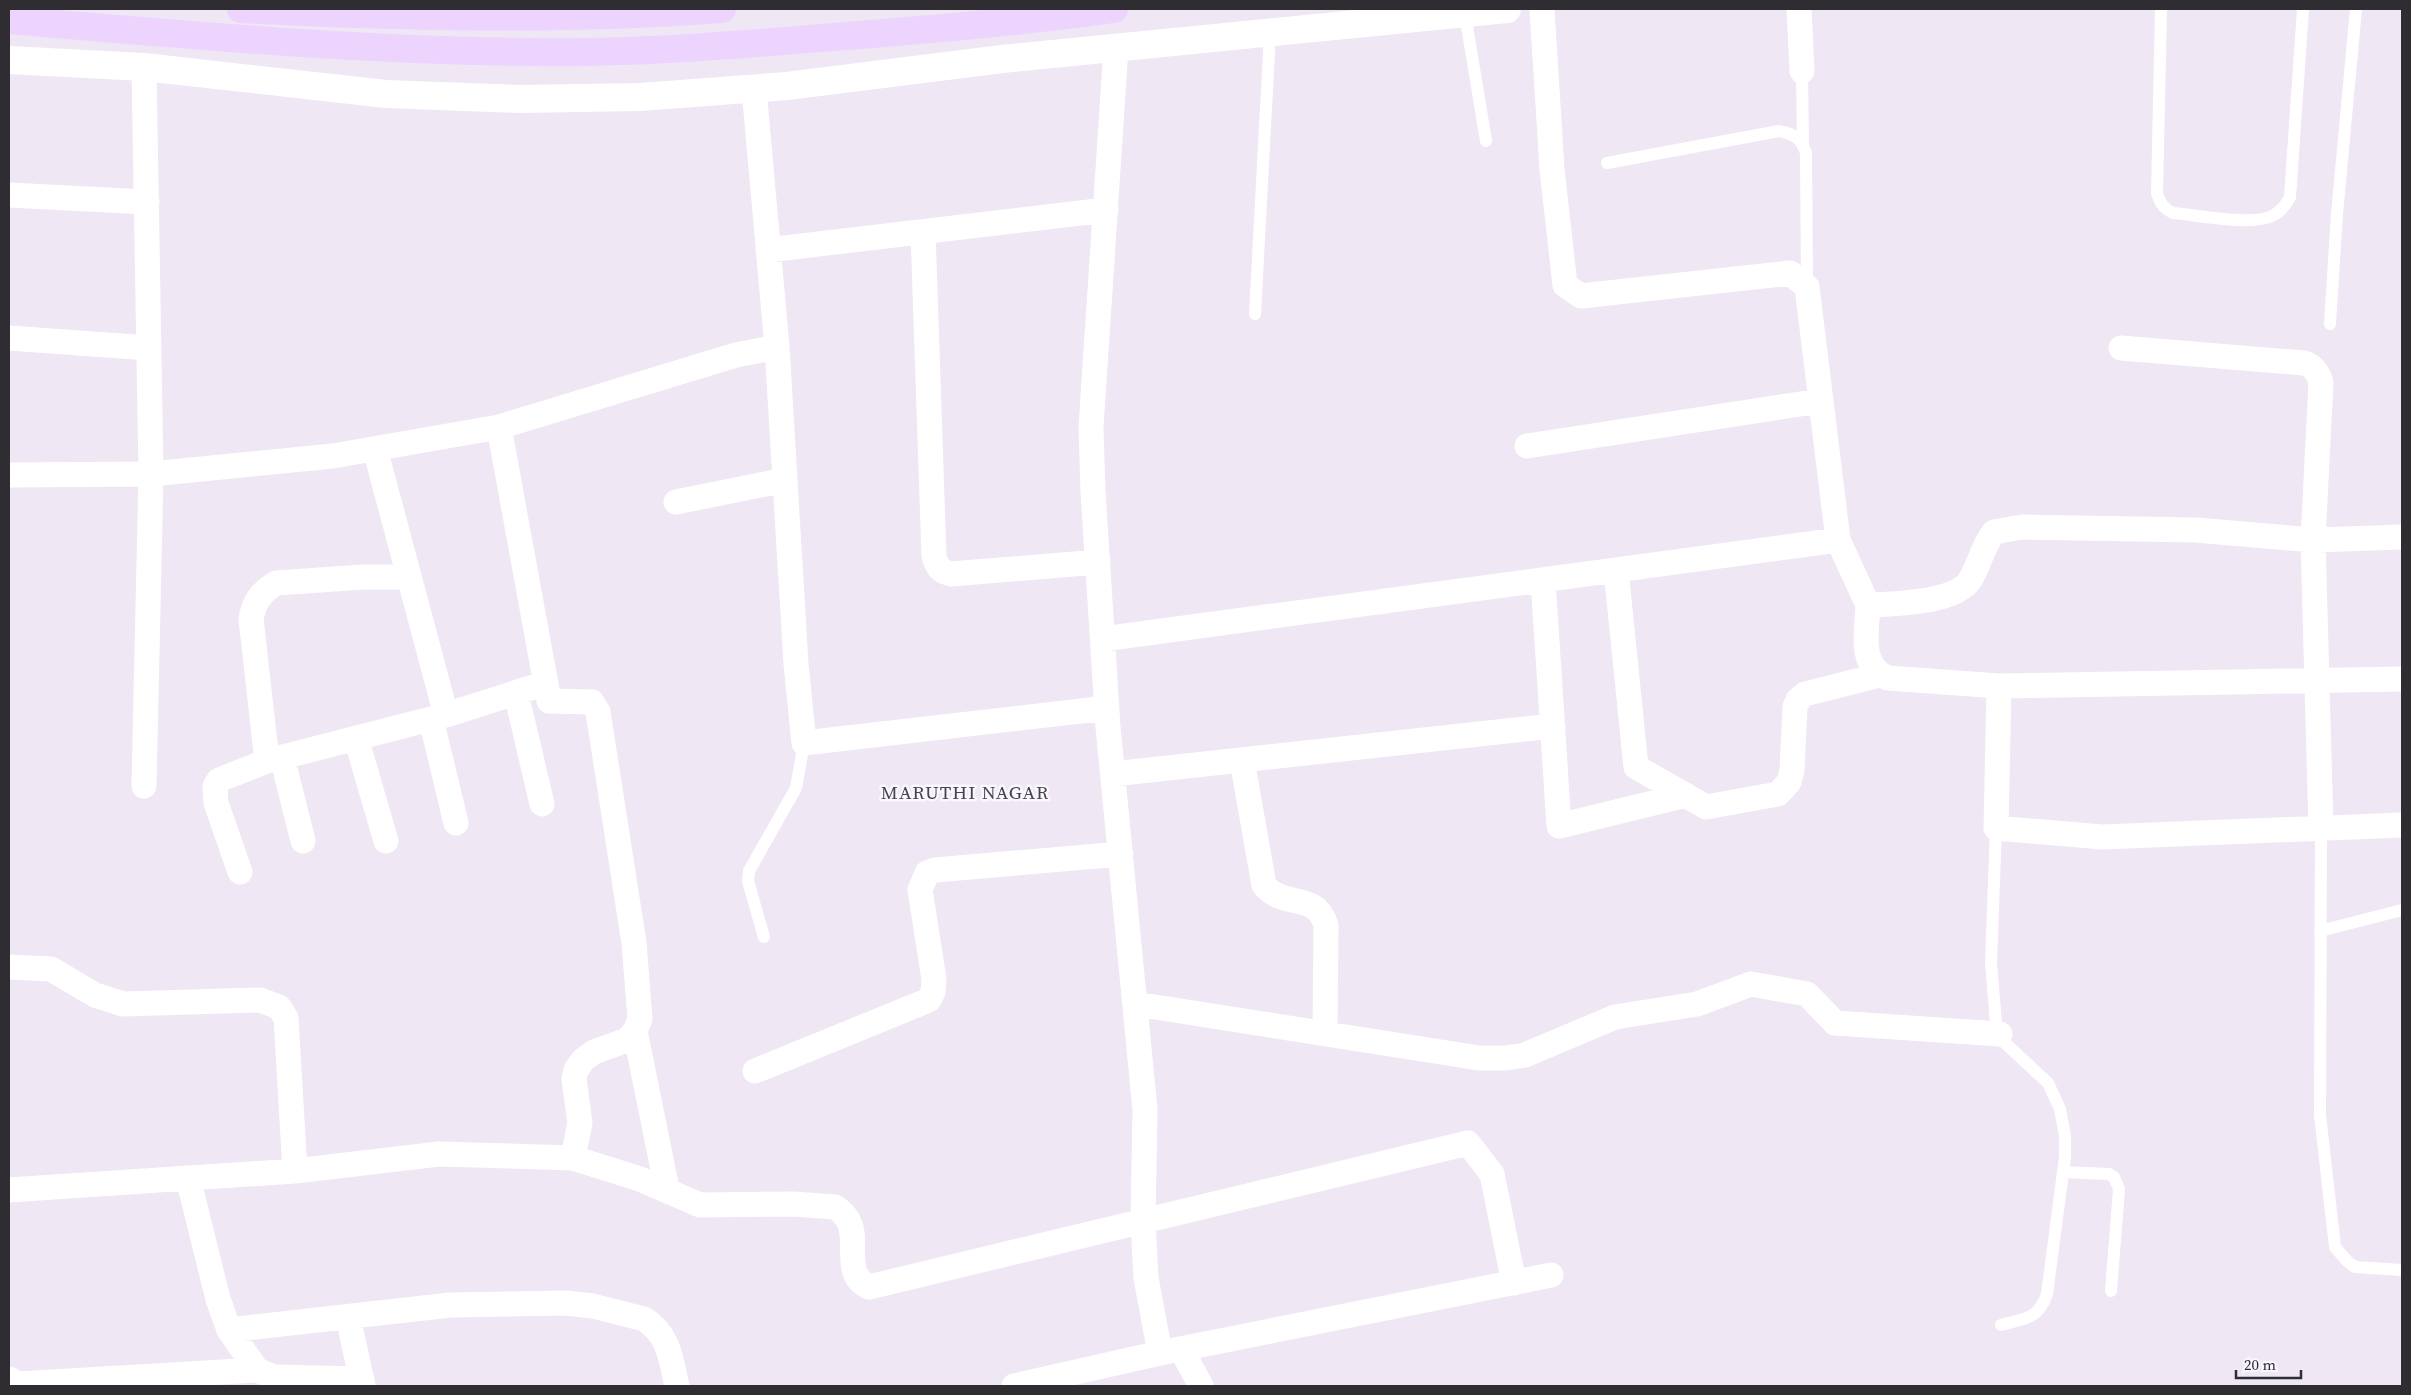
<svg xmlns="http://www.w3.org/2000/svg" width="2411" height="1395" font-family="'Source Serif 4',serif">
	<rect width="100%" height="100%" fill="#efe7f4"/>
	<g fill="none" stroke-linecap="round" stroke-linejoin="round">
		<path stroke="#fff" stroke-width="12" d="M2161,9l-4,184c3,10 6,15 16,20 24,2 79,13 99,3 9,-4 14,-11 18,-19l13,-188
			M1465,14l21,127
			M1802,71l1,73
			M1607,163l172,-32c15,3 22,7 27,22l1,134
			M1255,314l15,-281
			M2330,324l7,-110 19,-205
			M1996,828l-5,135 5,60 8,19 44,41 12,26 5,27v21l-18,137c-9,26 -22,24 -46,31
			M2321,829l-1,286 15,132 12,14 8,6 47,3
			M2320,931l82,-21
			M764,937l-16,-56 1,-10 47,-83 8,-45
			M2063,1172l46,2 5,3 5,12 -8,102"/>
		<path stroke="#fff" stroke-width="25" d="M1542,9l10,160 13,116 16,11 209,-23 17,14 31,253 30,65c26,-1 87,-2 102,-25 10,-16 12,-33 24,-48l28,-5 174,3 117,10 89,-3
			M1799,9l3,62
			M1116,48l-25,379 2,64 15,236 37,383 -2,111 3,57 14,75
			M144,67l7,407 -7,312
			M754,89l23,258 19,317 8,79 303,-35
			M9,195l138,7
			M923,232l11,324c3,11 6,15 17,18l147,-12
			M768,250l338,-40
			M9,338l140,10
			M2121,348l183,15c10,3 14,10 17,19l-8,158 8,289
			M499,427l50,274 43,1 6,10 36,231 6,76 -5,12 -8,9 -33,12 -11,8 -7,10 -2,9 6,44 -7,35
			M1527,446l293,-45
			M375,449l71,266
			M9,475l142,-1 182,-18 166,-29 237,-72 41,-8
			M676,502l109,-22
			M1616,570l20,197 70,40 72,-13 11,-12 3,-12 3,-63 3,-7 7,-6 75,-19
			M1543,580l16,246 127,-31
			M1868,605c-1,25 -10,62 20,73l111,8 403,-7
			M1103,639l735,-99
			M1999,686l-3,142 106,9 300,-12
			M516,693l26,111
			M431,719l25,104
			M356,738l30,103
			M282,757l21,84
			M1242,760l22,125c20,25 51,5 62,40l-1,108
			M267,761l-16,-142c3,-17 10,-27 25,-36l88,-6h45
			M1113,774l440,-48
			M240,872l-24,-69 -1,-17 4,-6 48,-19 179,-46 100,-32
			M9,967l42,2 44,26 28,9 137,-4 19,7 7,11 9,153
			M1136,1004l343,54h27l19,-3 90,-38 82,-13 54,-20 56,10 28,29 165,11
			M635,1031l32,158
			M755,1071l174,-71 4,-8 1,-13 -14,-89 7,-17 8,-3 186,-16
			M188,1178l30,121 11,31 28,40 17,7 88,2
			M9,1190l286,-19 144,-17 134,4 67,21 60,26 94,-1 41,3c6,4 11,9 14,15 10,20 -7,53 20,65l599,-144 24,31 22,109
			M348,1317l15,69
			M229,1330l221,-25 116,-2 27,3 51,13c25,15 27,41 33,67
			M1181,1349l20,37
			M9,1379l9,5 239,-14
			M1014,1386l146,-33 391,-78"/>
		<path stroke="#fff" stroke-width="28" d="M9,60l135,7 242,27 134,5 120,-2 147,-11 215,-27 505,-50"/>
		<path stroke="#ecd4fe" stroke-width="28" d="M241,9c160,8 321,12 481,0
			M9,20c192,16 385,34 578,32 74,-1 148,-7 222,-13 102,-8 204,-16 305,-30"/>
	</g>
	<g text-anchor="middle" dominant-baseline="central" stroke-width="5" stroke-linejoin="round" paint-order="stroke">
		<g font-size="19" letter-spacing="1" fill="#48424d" stroke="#faf6fe">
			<text x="965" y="792">MARUTHI NAGAR</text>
		</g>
	</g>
	<rect width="2411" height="1395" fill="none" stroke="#2f2d31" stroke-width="20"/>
	<path d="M2236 1370v8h65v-8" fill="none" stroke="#2f2d31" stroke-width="2.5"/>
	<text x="2244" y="1370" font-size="15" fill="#2f2d31" stroke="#faf6fe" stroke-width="4" paint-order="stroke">20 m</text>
</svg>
